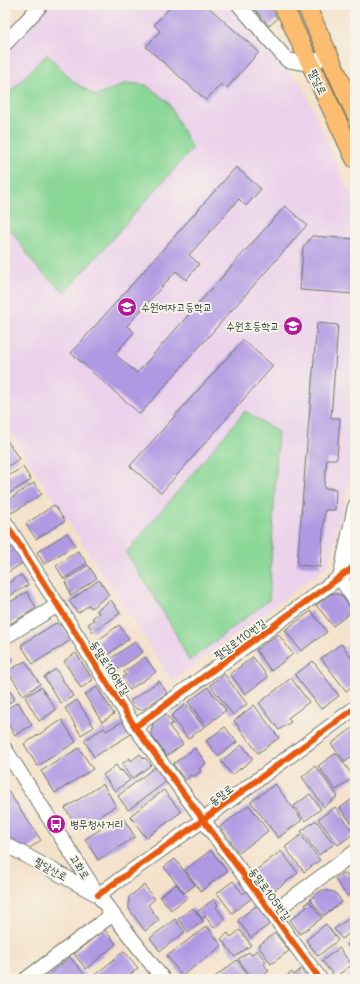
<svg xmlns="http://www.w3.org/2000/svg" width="360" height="984" font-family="Delius,'Poor Story',sans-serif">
	<rect width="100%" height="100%" fill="#f7f3e8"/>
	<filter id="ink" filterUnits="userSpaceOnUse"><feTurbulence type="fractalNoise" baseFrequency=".025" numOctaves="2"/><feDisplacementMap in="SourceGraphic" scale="8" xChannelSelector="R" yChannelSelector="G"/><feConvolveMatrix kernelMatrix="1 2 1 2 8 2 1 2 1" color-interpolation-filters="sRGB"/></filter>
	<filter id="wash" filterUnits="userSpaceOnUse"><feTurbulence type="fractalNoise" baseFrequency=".012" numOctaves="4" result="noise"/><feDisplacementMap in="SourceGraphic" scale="16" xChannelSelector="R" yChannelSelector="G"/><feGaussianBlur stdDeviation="0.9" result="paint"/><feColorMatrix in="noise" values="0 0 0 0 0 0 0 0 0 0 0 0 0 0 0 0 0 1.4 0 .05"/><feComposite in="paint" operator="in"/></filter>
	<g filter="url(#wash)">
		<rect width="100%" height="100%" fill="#f4e1c9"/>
		<path fill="#ebd1eb" d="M47,5h180l76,81 45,104 7,11v254l-26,110 -157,116 -167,-257v-376z"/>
		<path fill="#8ad796" stroke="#548a65" d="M47,54l27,28 22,14 31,-13 19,2 22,17 24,47 -127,143 -27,-23 -30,-43 -3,-26v-103z
			M245,411l33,21 -9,168 -80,61c-17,-38 -40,-73 -63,-108z"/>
		<g id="blocks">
			<path fill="#b099e3" d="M172,5h34l53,47 -33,37 -5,-5 -15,16 -60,-53 14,-16 -6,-6z
				M251,5h19l7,14 -8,7z
				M236,167l25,22 -15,17 -7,-7 -50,56 10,9 -13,16 -10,-9 -49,55 7,6 -19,22 22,19 148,-167 22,19 -167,189 -69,-61z
				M312,236l43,3v55l-55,-4 3,-43z
				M317,323l21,2 -7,93h9l-3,41h-10l-3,29 12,1 -1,21h-10l-5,57 -23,-2z
				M243,340l30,26 -112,127 -31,-27z
				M5,437l14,22 -14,9z
				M23,467l8,13 -26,16v-18z
				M34,483l8,11 -30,19 -7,-11z
				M54,505l11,16 -29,18 -10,-15z
				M67,533l8,12 -31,19 -7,-12z
				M13,547l10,16 -18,11v-23z
				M78,551l9,12 -23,16 -8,-13z
				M88,565l9,13 -26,18 -6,-15z
				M21,575l7,10 -23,14v-14z
				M99,580l10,15 -18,13 -2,-3 -11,8 -9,-12z
				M27,592l9,16 -26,16 -5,-8v-11z
				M332,593l9,2 12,16 -20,15 -17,-21z
				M111,600l9,13 -27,19 -5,-8 6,-4 -2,-2 7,-5 -2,-3z
				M311,611l16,21 -26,19 -16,-21z
				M56,623l6,3 9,14 -38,24 -12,-19z
				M119,625l10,14 -22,16 -10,-14z
				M278,634l15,20 -22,17 -15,-21z
				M355,640v13l-6,-8z
				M135,642l8,10 -29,20 -7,-11z
				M341,644l14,18v22l-9,7 -25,-33z
				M5,649l8,12 -8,5z
				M76,653l17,27 -12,8 -17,-27z
				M145,657l11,15 -27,18 -8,-11 5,-4 -2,-3z
				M253,657l15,20 -23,17 -15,-20z
				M25,661l15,23 -17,11 -15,-24z
				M313,661l26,35 -18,13 -26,-34z
				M56,669l17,27 -12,8 -17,-27z
				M224,674l23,30 -14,11 -23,-30z
				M291,678l18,24 -21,16 3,4 -12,8 -20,-27z
				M159,681l8,12 -25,17 -6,-1 -6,-8z
				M5,683l10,16 -10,7z
				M41,687l15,23 -17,11 -14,-24z
				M97,687l17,27 -12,8 -17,-27z
				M208,687l18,23 -20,16 -18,-24z
				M77,700l17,27 -13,8 -16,-27z
				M18,702l14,23 -17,10 -10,-16v-9z
				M186,704l18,23 -16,12 -17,-23z
				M254,705l25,33 -21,15 -24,-32z
				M165,714l8,9 -4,3 14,18 -16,12 -16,-21 2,-12z
				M62,720l14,22 -39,24 -13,-22z
				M123,721l8,13 -37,23 -10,-17 20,-12 2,3z
				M225,727l12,15 -19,14 -12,-15z
				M354,727l1,2v26l-10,7 -14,-18z
				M242,745l11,14 -21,16 -11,-14z
				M79,748l14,21 -38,24 -14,-22z
				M195,748l11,15 -7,6 2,2 -8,6 -2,-2 -6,5 -12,-16z
				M336,753l18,24 -18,13 -18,-24z
				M140,754l4,5 1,-1 6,7 -19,14 -10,-15 8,-6 1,3z
				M116,765l4,6 2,-1 8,10 -15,11 -12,-16z
				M315,766l23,30 -14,11 -22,-30z
				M155,767l11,15 -38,28 -10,-14z
				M103,784l13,22 -38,23 -13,-21z
				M275,784l27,36 -24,18 -27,-36z
				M164,790l17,22 -35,26 -16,-22z
				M8,791l33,49 -14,10 -22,-10v-47z
				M310,794l11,15 -16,12 -11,-15z
				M355,797v31l-15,-20z
				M249,805l19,26 -29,22 -19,-26z
				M335,807l19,26 -16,12 -20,-26z
				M122,816l13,21 -37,23 -13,-21z
				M316,820l18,24 -15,11 -18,-24z
				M301,835l19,25 -16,12 -19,-25z
				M211,850l16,21 -26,20 -16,-21z
				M281,851l17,22 -31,23 -16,-22z
				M175,859l20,26 -11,8 -20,-26z
				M354,871l1,2v17l-8,6 -12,-17 9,-7 3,4z
				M233,881l10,13 4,-3 5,7 -20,15 -15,-20z
				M176,884l11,14 -16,12 -11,-14z
				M144,885l11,14 -7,6 11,15 -14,11 -16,-22v-12z
				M322,890l13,2 7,10 -19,14 -13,-17z
				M214,899l4,6 -2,2 9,13 -11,8 -9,-12 -3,3 -5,-7z
				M309,901l13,17 -22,16 -10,-14 17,-13 -2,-2z
				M257,905l14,18 -20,15 -13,-18z
				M193,908l10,13 -15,11 -10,-13z
				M355,914v15l-13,10 -8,-10z
				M175,919l10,13 -25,19 -10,-13z
				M326,924l12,16 -20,16 -12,-16z
				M207,926l15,20 -40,30 -15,-20z
				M104,929l12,15 -30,25 -12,-15z
				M240,930l11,15 -16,12 -14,-18 7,-6 3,4z
				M275,933l14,18 -18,13 -13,-18z
				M355,939v17l-8,-11z
				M339,948l13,17 -17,12 -13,-16z
				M257,950l9,12 -2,2 5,7 -10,8h-6l-15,-20 11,-7 2,3z
				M124,951l14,17 -13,11h-27l-3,-4z
				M70,957l18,22h-41l-1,-2z
				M237,960l10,13 -8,6h-27z
				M301,969l4,6 2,-2 4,6h-28l9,-7 2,3z
				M355,971v8h-11z"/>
		</g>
	</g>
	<g filter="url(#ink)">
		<use href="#blocks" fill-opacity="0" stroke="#6a7668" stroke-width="1"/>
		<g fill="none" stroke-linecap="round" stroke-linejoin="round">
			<g stroke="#6a7668" stroke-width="16">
				<path id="minor" d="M239,5l48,55 23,4 19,-9
					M5,44l36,-39
					M5,522l130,205 185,252
					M340,578l15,-72
					M340,578l15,22
					M5,637l53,-32
					M135,727l220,-161
					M5,749l93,146 65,84
					M5,844l91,50
					M98,895l105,-75 152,-112
					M272,913l83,-61
					M26,979l87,-65"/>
			</g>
			<g stroke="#6a7668" stroke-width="20">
				<path id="major" d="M283,5l72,154
					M306,5l49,108"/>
			</g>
			<use href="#minor" stroke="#fff" stroke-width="14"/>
			<use href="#major" stroke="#fcbd6f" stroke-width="18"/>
			<g stroke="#f7f3e8" stroke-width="8">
				<path id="cycleway" d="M5,522l130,205 185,252
					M135,727l220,-161
					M98,895l105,-75 152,-112"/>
			</g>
			<use href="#cycleway" stroke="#e8590c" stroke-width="6"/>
		</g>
	</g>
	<defs>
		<g id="school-disc" transform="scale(1)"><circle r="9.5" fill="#b5179e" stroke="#f7f3e8"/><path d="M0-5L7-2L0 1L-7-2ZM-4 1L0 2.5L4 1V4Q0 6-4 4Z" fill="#fff"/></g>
		<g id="bus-disc" transform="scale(1)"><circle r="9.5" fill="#b5179e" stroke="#f7f3e8"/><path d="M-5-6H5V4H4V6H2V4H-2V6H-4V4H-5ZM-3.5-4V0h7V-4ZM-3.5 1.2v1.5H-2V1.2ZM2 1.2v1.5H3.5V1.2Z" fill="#fff"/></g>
	</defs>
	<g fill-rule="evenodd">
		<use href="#school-disc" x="127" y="307"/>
		<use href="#school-disc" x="293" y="326"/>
		<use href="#bus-disc" x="56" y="824"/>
	</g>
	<g text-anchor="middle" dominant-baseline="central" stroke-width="4" stroke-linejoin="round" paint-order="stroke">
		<g font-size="11" fill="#1f3d34" stroke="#f7f3e8">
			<text transform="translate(318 82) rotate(64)">팔달로</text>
			<text transform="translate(240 639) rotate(-36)">팔달로110번길</text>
			<text transform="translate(110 668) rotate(57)">동말로106번길</text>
			<text transform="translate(221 795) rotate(-37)">동말로</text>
			<text transform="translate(80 867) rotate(58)">고화로</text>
			<text transform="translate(51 869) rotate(29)">팔달산로</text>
			<text transform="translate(270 894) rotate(54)">동말로105번길</text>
		</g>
		<g font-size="11" fill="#1f3d34" stroke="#f7f3e8" text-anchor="start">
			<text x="141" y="307">수원여자고등학교</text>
			<text x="279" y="326" text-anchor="end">수원초등학교</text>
			<text x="70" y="824">병무청사거리</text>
		</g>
	</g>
	<rect width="360" height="984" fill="none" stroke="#f7f3e8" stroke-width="20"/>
</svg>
